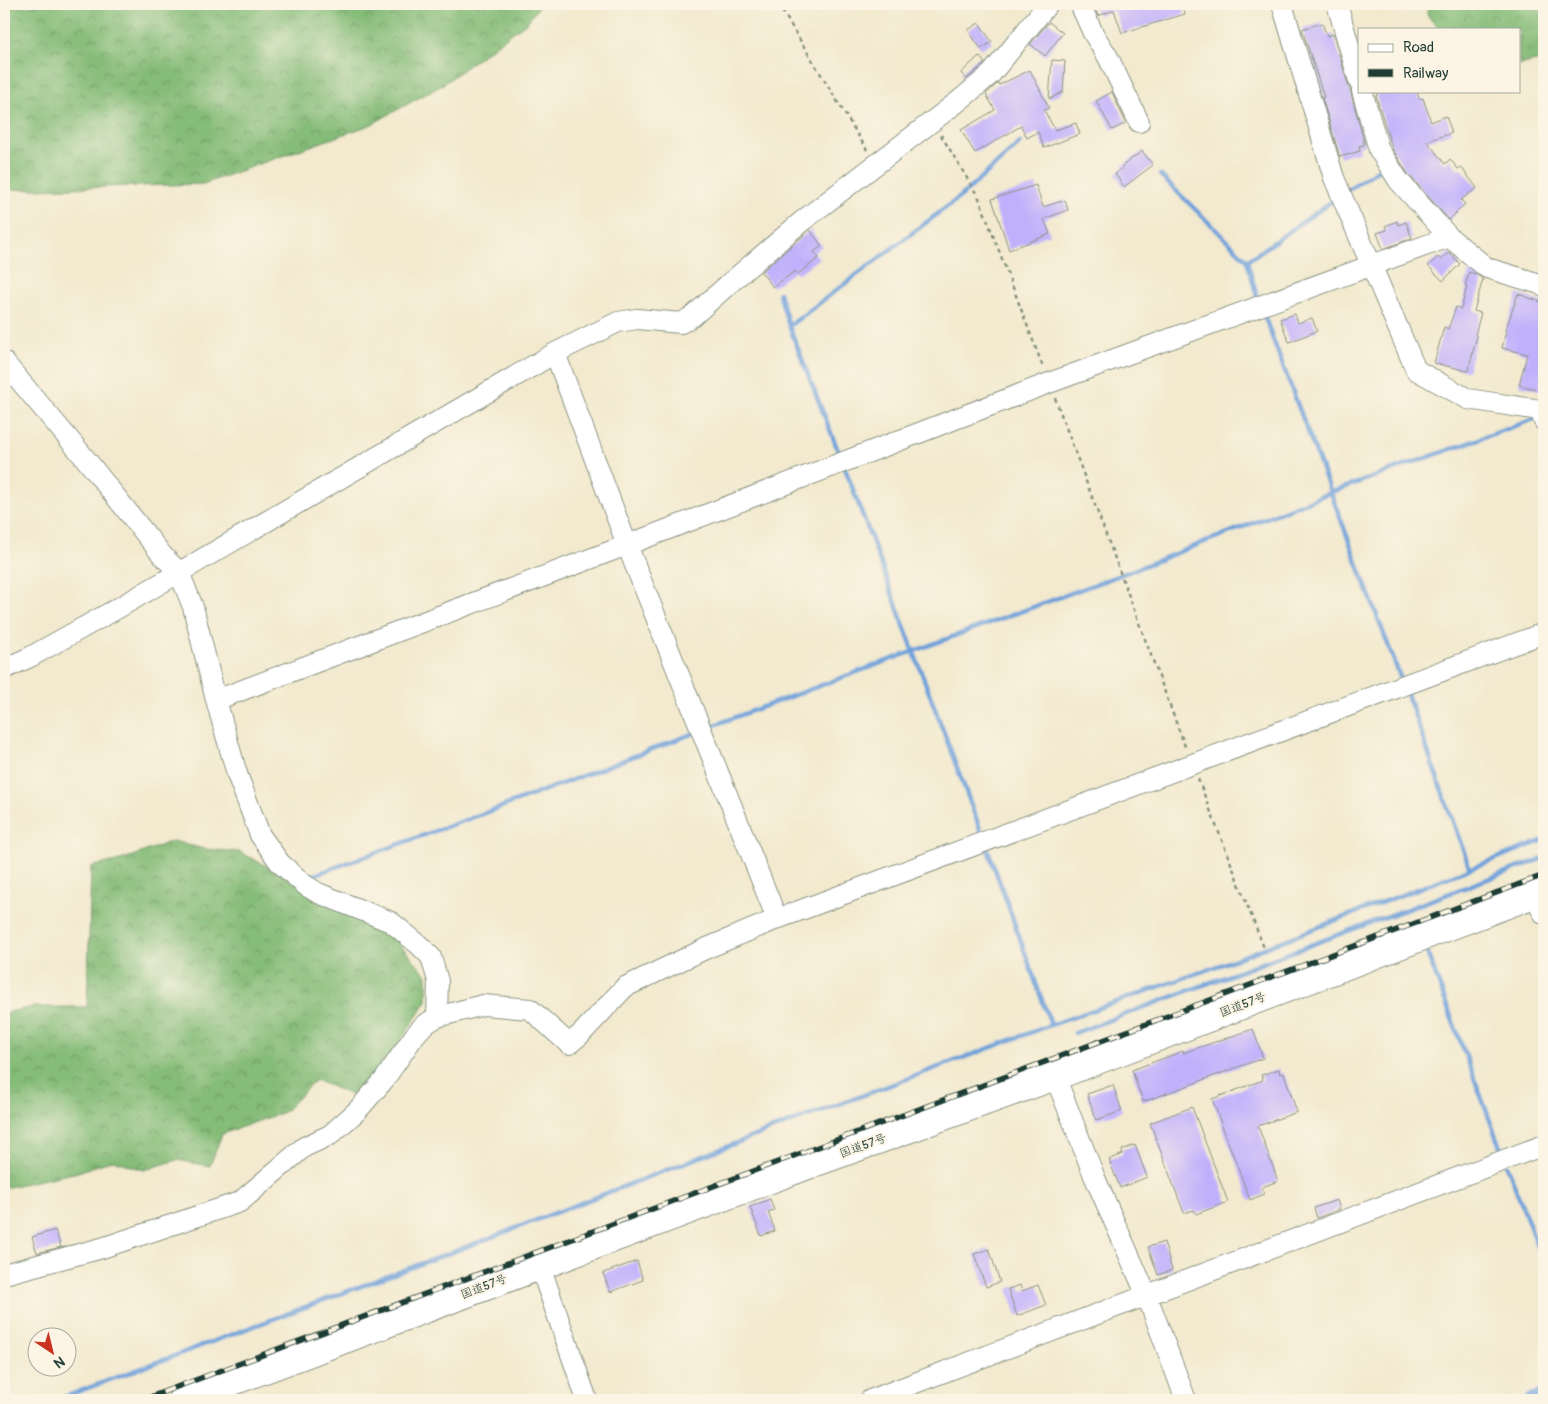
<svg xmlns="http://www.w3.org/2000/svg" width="1548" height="1404" font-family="Pangolin,'Klee One',sans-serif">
	<defs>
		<pattern id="forest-crowns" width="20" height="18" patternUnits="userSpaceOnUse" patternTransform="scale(1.25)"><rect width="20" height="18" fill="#85bc78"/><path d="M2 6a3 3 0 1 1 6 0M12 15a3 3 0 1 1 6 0" fill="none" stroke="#6c9a63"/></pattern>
	</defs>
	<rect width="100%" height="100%" fill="#fcf5e5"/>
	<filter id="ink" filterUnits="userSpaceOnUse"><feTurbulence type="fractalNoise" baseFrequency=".02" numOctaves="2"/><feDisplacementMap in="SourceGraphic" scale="10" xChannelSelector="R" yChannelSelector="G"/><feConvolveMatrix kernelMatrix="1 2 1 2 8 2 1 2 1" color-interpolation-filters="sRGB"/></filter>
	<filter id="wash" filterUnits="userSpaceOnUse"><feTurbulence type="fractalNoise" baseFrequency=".0096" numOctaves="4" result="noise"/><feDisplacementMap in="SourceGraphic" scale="20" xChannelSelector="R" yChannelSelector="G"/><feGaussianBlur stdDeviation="1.12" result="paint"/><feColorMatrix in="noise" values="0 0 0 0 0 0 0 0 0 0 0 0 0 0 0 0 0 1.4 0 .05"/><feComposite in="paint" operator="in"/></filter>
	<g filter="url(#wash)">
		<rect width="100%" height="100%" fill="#f2e9ce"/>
		<path fill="url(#forest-crowns)" stroke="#527c56" d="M54,4h487l-14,18 -85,63 -72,40 -167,59 -199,6v-182z
			M1428,4h116v55l-25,6v-36h-80l-12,-14z
			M173,841l31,8 36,3 64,34 92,54 31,35v26l-20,30 -28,40 -27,24 -37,-15 -31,32 -62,22 -12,32 -33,-6 -33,10 -31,-10 -35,12 -74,16v-175l29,-6h54l4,-140 33,-8z"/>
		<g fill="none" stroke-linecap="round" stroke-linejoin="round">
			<path stroke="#6fa1da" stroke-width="4.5" d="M1160,175l85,83
				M1346,191l36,-24
				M779,293l10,33
				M1258,300l-11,-39 91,-64
				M1262,310l140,372
				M841,458l-52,-132 171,-129 60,-54
				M845,468l138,369
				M1406,691l64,178
				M706,728l430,-159 196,-77 205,-74
				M987,847l64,178
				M314,875l182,-66 201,-77
				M1428,946l-3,1 78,208
				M1075,1033l469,-175
				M1507,1165l37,100
				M56,1400l434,-162 283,-109 278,-104 164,-58 329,-127"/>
			<path stroke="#6fa1da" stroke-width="15" d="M1532,1400l12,-4"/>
		</g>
		<g id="blocks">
			<path fill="#c0b0fc" d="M1093,4h89l3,10 -63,19 -8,-23 -16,6z
				M1049,22l14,11 -18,23 -15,-12z
				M979,23l13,19 -11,7 -13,-19z
				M1322,23l5,13 6,-2 15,50 2,5 14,53v3l-5,1 1,5 -20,6 -18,-59 2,-1 -22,-68z
				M979,56l6,7 -19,16 -5,-6z
				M1052,60l13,1 -2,31 -14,7z
				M1030,70l19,38 -5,2 11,20 21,-7 4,11 -36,14 -6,-16 -11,6 -6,-12 -46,27 -14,-23 34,-20 -9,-16 12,-11 1,2z
				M1380,91h37l2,8 4,-1 8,24 15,-6 6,17 -25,8 18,23 5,-5 8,10 3,-2 16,21 -16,12 4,4 -16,16 -41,-46 -16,-26 -16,-52z
				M1112,92l14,31 -14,7 -16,-29z
				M1142,151l11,14 -29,22 -9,-13 8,-6 -1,-2z
				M1036,185l7,22 22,-7 3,10 -24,9 6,15 -41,16 -17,-51z
				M1397,221l1,4 8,-3 6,16 -29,11 -6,-16 10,-3 -2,-4z
				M810,230l12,16 -8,6 5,6 -21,16 -3,-3 -22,16 -12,-15z
				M1449,252l11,12 -17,17 -15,-15 10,-9 3,3z
				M1469,272l7,2 7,5 -9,32 7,2 -6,22 2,1 -9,35 -34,-8 10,-36 4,2 8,-22 5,2 6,-23h-2z
				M1518,294l26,9v65l-5,22 -20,-5 8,-31 -25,-6 4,-17h-1z
				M1295,314l3,9 14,-5 5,13 -28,11 -9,-23z
				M1253,1029l10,29 -120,44 -11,-32 51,-19v2z
				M1279,1069l1,5 4,-1 13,39 -39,14 20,55 -16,6 2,7 -14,6 -38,-101 51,-19 -2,-5z
				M1113,1085l9,26 -26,9 -9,-26z
				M1192,1107l36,95 -32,12 -2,-4 -10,3 -34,-90z
				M1135,1145l12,32 -27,11 -11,-28 14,-6 -1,-4z
				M770,1199l4,11 -6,2 7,19 -14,5 -11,-29z
				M1337,1200l3,9 -23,9 -3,-10z
				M55,1230l6,17 -24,6 -5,-16z
				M1164,1242l8,28 -14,5 -10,-28z
				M989,1249l11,33 -14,5 -12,-33z
				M637,1261l6,19 -33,12 -7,-19z
				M1020,1285l2,6 16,-6 8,20 -29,11 -9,-27z"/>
		</g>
	</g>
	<g filter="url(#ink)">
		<use href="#blocks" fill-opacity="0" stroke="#889381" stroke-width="1"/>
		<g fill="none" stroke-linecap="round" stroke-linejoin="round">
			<g stroke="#889381" stroke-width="22">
				<path id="minor" d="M1080,4l13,29 15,24 31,65
					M1282,4l52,174 82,192 52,29 72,11 4,11
					M1337,4l22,77
					M1362,91l17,59 20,31 50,56 38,31 53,16 4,3
					M555,353l72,192 150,374
					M4,362l80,95 79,99 16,16 14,35 23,93 21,74 23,61 20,28 25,22 13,8 73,29 27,22 13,13 7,24 -1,36
					M4,669l26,-12 90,-50 435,-254 63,-31 19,-3 44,4 12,-7 38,-34 70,-60 159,-122 31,-26 57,-70
					M216,700l411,-155 422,-162 400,-146
					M1534,894l10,20
					M1055,1076l40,102 52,118 39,104
					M540,1266l47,134
					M4,1274l98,-26 138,-46 64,-55 26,-12 27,-24 27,-31 31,-45 9,-10 13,-8 46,-12 47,4 39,35 12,-10 44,-47 80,-38 72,-30 767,-286
					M870,1400l674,-255"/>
			</g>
			<g stroke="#889381" stroke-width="30">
				<path id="highway" d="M182,1400l626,-235 247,-89 489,-186"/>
			</g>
			<path stroke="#889381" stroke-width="2.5" stroke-dasharray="4 4" stroke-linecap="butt" d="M778,4l89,146
				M941,135l38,63 64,169
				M1055,398l131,351
				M1198,779l66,169"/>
			<use href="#minor" stroke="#fff" stroke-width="20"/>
			<use href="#highway" stroke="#fff" stroke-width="28"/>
			<g stroke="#1f3d34" stroke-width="5.5">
				<path id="rail" d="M142,1400l1402,-525"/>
			</g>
			<use href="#rail" stroke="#fcf5e5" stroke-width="4" stroke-dasharray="11" stroke-linecap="butt"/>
		</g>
	</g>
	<g text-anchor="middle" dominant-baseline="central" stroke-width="4.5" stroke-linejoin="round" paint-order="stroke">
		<g font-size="12" fill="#1f3d34" stroke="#fcf5e5">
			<text transform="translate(1243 1005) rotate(-21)">国道57号</text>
			<text transform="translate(863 1146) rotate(-20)">国道57号</text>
			<text transform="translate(484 1287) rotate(-21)">国道57号</text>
		</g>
	</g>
	<rect width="1548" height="1404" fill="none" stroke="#fcf5e5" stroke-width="20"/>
	<rect x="1358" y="28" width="162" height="65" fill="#fcf5e5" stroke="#a4ab9e"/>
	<rect x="1368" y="44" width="25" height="8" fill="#ffffff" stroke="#a4ab9e"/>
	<text x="1403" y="52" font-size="15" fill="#1f3d34">Road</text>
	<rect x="1368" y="69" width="25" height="8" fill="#1f3d34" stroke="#a4ab9e"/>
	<text x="1403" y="78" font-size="15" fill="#1f3d34">Railway</text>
	<g transform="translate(52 1352) rotate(145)"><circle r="24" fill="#fcf5e5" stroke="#a4ab9e"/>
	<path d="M0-4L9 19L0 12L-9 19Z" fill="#c8321e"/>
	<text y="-8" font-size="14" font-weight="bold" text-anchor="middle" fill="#1f3d34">N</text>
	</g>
</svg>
